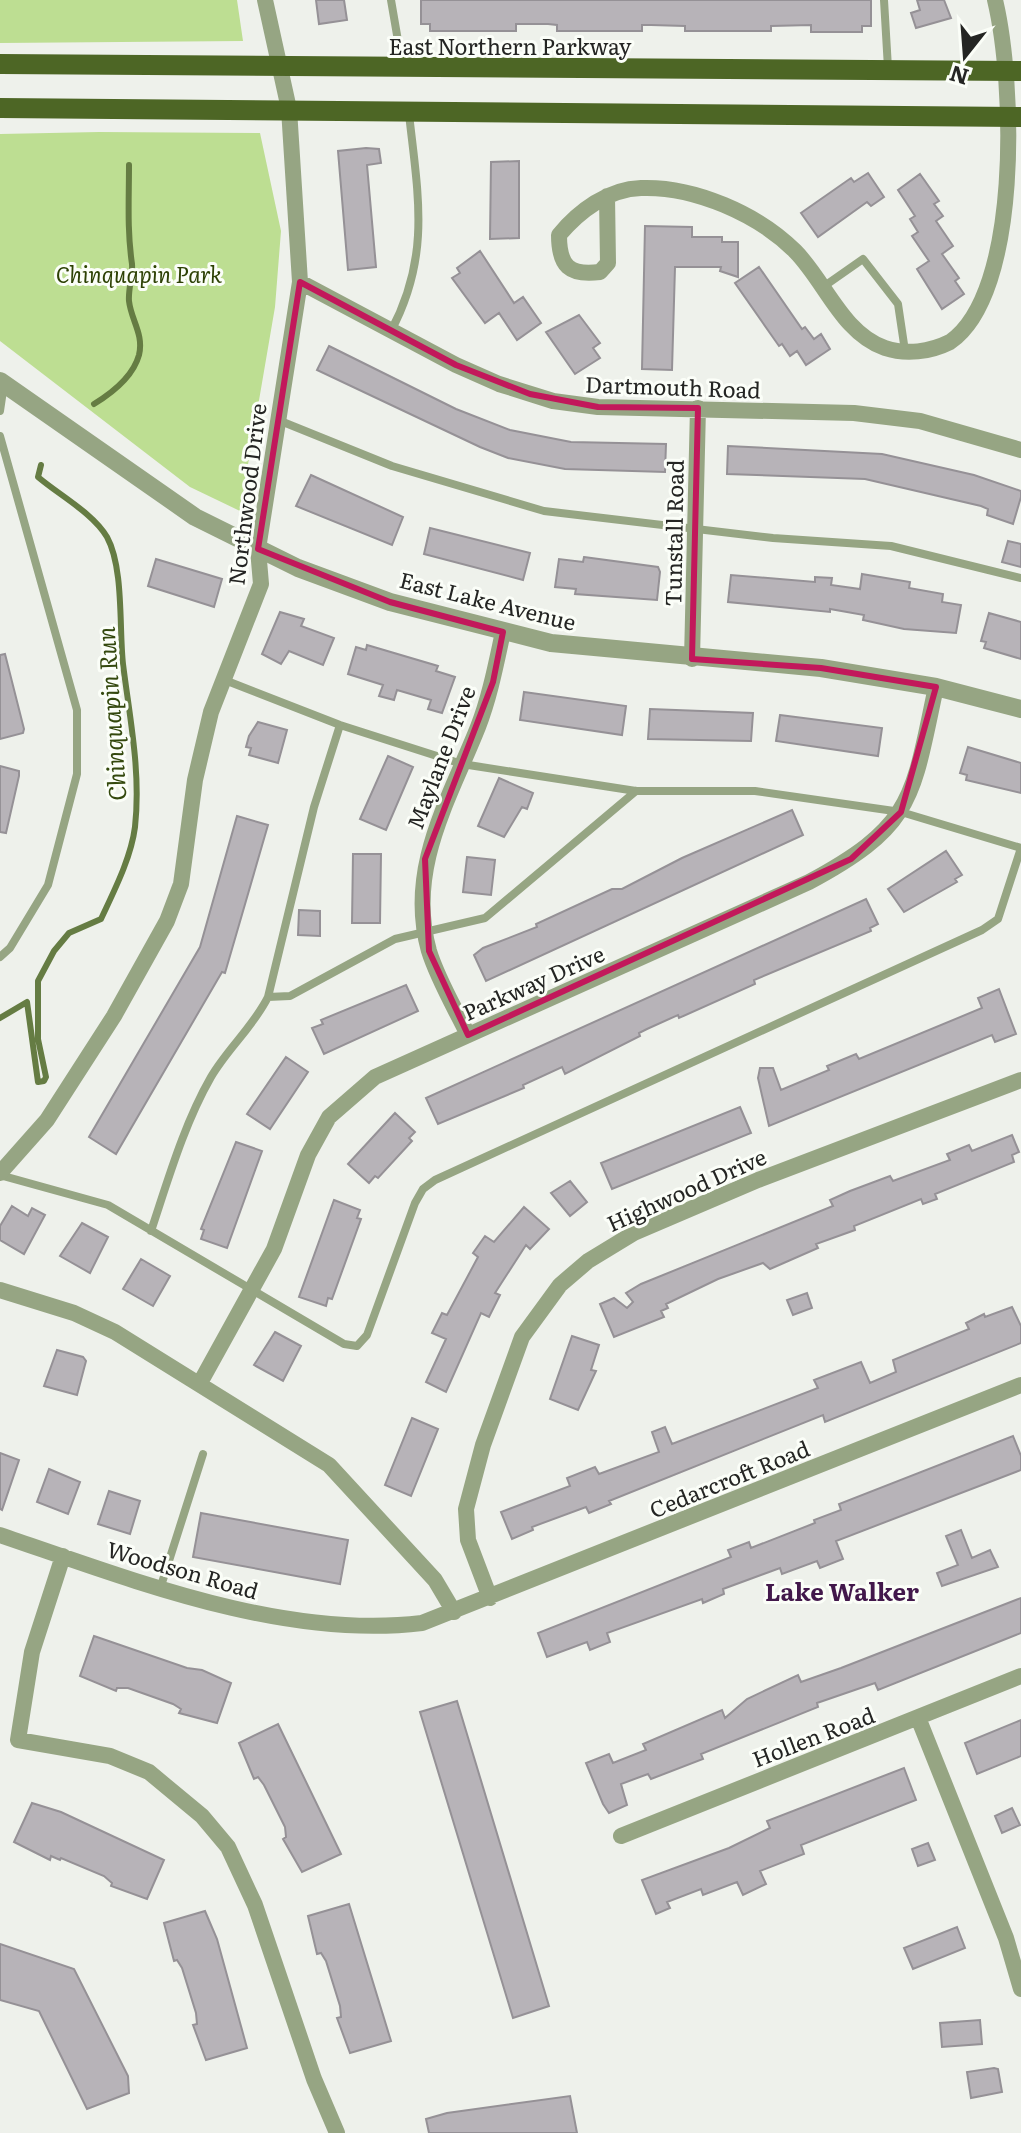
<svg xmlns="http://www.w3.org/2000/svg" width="1021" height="2133" font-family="Literata,serif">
	<rect width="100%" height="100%" fill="#eef1eb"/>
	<path fill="#bdde92" d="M0,0h237l6,41 -243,2z
		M99,132l161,1 21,98 -6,76 -35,204 -50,-24 -190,-146v-207z"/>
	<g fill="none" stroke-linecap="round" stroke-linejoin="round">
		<path stroke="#657c43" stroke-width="6" d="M94,404c18,-11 39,-27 45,-49 5,-21 -8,-35 -10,-54 -1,-12 4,-25 3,-37 -5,-34 -3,-65 -3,-99
			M0,1018l27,-16 11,80 6,-1 2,-4 -8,-38v-58l16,-30 15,-18 32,-14c13,-28 30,-61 34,-92 6,-55 -5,-107 -12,-163 -4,-35 1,-96 -16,-127 -14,-24 -48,-42 -69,-60l3,-12"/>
	</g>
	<path fill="#b7b3b8" stroke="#959196" stroke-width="2" d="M316,0h28l3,20 -28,4z
		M421,0h450v26h-9v6h-51v-7l-40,1v5h-86v-5l-34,-1h-9v6h-85v-6l-9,-1h-32v7h-86v-7h-9z
		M917,0h27l7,18 -35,10 -5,-15 9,-3z
		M366,148l13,1 2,14 -14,2 9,102 -28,3 -10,-119z
		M519,161v77l-29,1 1,-77z
		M868,173l16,24 -13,9 -4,-4 -49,35 -17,-24 50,-35 3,4z
		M920,174l19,27 -5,3 9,12 -7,5 17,25 -11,8 17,24 -4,3 9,13 -22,15 -25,-40 12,-8 -17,-25 6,-4 -8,-13 5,-3 -17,-26z
		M645,226l47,1v10h30v5h16v35l-18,-6 1,-4h-46l-3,103 -30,-1z
		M480,251l34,52 9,-6 18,26 -24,17 -18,-27 -14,10 -33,-45 8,-5 -3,-5z
		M759,267l43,62 3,-2 9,12 7,-5 9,15 -24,16 -9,-14 -7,5 -8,-12 -3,2 -44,-63z
		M579,315l21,28 -7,5 7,10 -25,16 -29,-42z
		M329,346l127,63 54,21 61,12 95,2 -1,28 -100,-3 -57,-11 -28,-11 -163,-77z
		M728,446l154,8 92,21 47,16v6l-8,27 -26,-9 1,-6 -7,-3 -116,-27 -138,-5z
		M311,475l92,42 -11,28 -96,-39z
		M430,528l100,25 -7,27 -99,-26z
		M1008,541l13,3v23l-19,-5z
		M584,557l74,10 2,5 -3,28 -82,-6 1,-5 -21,-2 4,-28 24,3z
		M156,559l66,20 -8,28 -66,-21z
		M862,574l48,8 -1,6 34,6 -1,8 19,3 -5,28 -52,-4 -41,-9 1,-5 -34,-6v3l-102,-10 3,-27 84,7v-5l17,1 -1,7 29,4z
		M280,612l24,7 -3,7 33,12 -11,27 -34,-14 -8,13 -19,-10z
		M989,613l32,9v37l-37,-11 2,-6 -5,-1z
		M367,645l71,21 -2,5 19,6 -13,36 -14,-4 3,-9 -34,-10 -3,10 -15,-4 4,-11 -35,-11 8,-27 10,3z
		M5,654l19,75 -1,4 -23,6v-84z
		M524,692l102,14 -4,29 -102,-15z
		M650,709l103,4 -2,28 -103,-2z
		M780,715l102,13 -4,28 -102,-15z
		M258,722l29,8 -9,33 -29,-8 2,-7 -5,-1 3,-11z
		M968,747l53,16v30l-55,-13 1,-5 -7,-2z
		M388,756l25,11 -27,63 -26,-11z
		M0,766l19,5v5l-13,57 -6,-1z
		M499,778l34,15 -6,16 -5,-2 -18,30 -26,-11z
		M792,810l11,25 -317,146 -12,-26 9,-7 54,-21 -1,-3 76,-35h10l60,-31z
		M237,816l31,9 -43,148 -3,-1 -106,182 -27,-17 111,-190z
		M946,851l16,24 -7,4 2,3 -53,30 -16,-23z
		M353,854h28l-1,69h-28z
		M467,857l28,3 -4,35 -28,-3z
		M866,899l12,25 -8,4 1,3 -117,49 1,4 -76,34 -1,-3 -31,14 -8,4 1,3 -75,38 -3,-7 -39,18 1,3 -86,36 -12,-26z
		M299,910l21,1v25l-22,-1z
		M406,985l12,26 -94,43 -12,-26 11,-4 -2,-4z
		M999,989l17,45 -21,8 -3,-7 -223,91 -11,-48 2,-10h13l8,22 48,-20 -2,-4 29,-12 3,5 123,-51 -4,-10z
		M286,1057l22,15 -38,57 -23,-15z
		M740,1107l11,26 -139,56 -11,-26z
		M395,1113l20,19 -6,6 3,3 -34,37 -3,-2 -6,7 -21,-19z
		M1012,1135l7,17 -7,3 2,7 -79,32 2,5 -14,5 -2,-5 -67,27 1,4 -39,14 2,4 -48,21 -7,-6 -45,16 -52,25 2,4 -7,3 3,6 -50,20 -14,-33 14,-6 13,10 6,-6 -7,-9 15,-9 192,-78 -3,-6 20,-9 40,-15 3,5 57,-21 -3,-6 22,-9 3,6z
		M236,1142l26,9 -35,97 -26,-9 3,-9 -3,-1z
		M570,1181l17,21 -17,14 -19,-23z
		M334,1200l26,10 -3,8 4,1 -29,80 -4,-1 -2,8 -27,-9z
		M12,1206l16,10 4,-8 13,7 -21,39 -24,-14v-14z
		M524,1207l25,22 -19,20 -4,-4 -31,48 5,2 -11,22 -8,-4 -35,79 -20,-10 20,-43 -14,-6 10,-20 5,2 31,-58 -5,-4 12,-17 9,6z
		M82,1223l26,14 -18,36 -30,-17z
		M141,1259l29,17 -17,30 -30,-17z
		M807,1293l5,15 -19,7 -6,-15z
		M1012,1307l9,19v17l-196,79 -2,-7 -214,86 2,3 -22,9 -3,-6 -54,20 1,3 -21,9 -11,-27 69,-26 -3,-8 28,-11 4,7 60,-22 -7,-20 13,-5 7,17 146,-56 -4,-8 47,-18 9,21 26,-11 -3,-12 76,-31 -3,-6 18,-9 1,3z
		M275,1332l26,14 -18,35 -29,-16z
		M572,1336l27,9 -8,25 5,1 -18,39 -28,-11z
		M57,1350l26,7 3,4 -9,34 -33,-9z
		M412,1418l26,11 -27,67 -26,-11z
		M1013,1436l8,20v14l-185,71 7,18 -23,9 -3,-7 -35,13 -2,-6 -57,21 1,5 -21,9 -1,-4 -95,34 3,9 -20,8 -3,-8 -40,15 -9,-24 193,-76 -3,-7 21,-8 2,6 64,-25 -1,-3 27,-10 -2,-6z
		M0,1453l19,7 -17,50 -2,-1z
		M49,1469l31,13 -12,32 -31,-12z
		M109,1491l31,10 -10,33 -32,-10z
		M201,1513l147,27 -8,44 -147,-27z
		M961,1530l11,28 18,-8 8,17 -56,19 -5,-13 21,-8 -12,-29z
		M1021,1598v35l-143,57 -3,-7 -58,20 1,4 -117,47 2,5 -52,20 -3,-5 -27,10 6,21 -18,8 -6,-9 -17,-41 23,-9 4,9 33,-13 -3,-6 79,-34 3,8 22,-19 51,-24 3,7 40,-14z
		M94,1636l93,32 15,2 29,13 -14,40 -38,-10 2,-4 -8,-5 -45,-16h-11l-1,3 -36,-15z
		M457,1701l92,305 -36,12 -93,-306z
		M1021,1720v36l-44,18 -12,-31z
		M278,1724l63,130 -39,18 -19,-33 3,-2 -1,-10 -21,-42 -6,-8 -4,2 -15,-36z
		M904,1768l12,32 -115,45 3,9 -44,17 6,13 -23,11 -6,-13 -34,13 -2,-6 -34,13 3,6 -14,6 -14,-34 87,-32 41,-20 -3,-7z
		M32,1803l29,9 103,48 -17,39 -36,-13 1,-3 -8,-7 -43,-18 -1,2 -9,-4 -1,4 -36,-18z
		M1012,1808l8,17 -18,8 -7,-17z
		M928,1843l7,17 -17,6 -6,-17z
		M349,1904l42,137 -41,12 -13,-35 4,-1 -1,-11 -14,-45 -5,-8 -4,1 -9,-38z
		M205,1911l12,28 30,109 -41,12 -13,-35 4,-1 -1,-11 -14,-45 -5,-8 -3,1 -10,-38z
		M957,1927l8,21 -52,21 -9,-21z
		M0,1944l74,25 54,107 1,17 -42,16 -48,-98 -39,-11z
		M980,2020l2,24 -40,3 -2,-24z
		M994,2068l4,1 4,23 -31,6 -4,-26z
		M570,2096l7,37h-148l-3,-14 21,-6z"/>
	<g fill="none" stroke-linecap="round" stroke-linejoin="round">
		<path stroke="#96a583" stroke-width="8" d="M391,0l11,64
			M884,0l4,68
			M823,287l40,-28 35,45 7,47
			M391,331c40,-75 27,-136 18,-217
			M0,411l4,-27
			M278,420l114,46 152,45 229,27 118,8 130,32
			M0,436l77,274v64l-29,111 -38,63 -10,9
			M222,679l118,46 122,39 174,27h119l146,21 120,36
			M268,997l22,-1 105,-57 90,-21 151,-127
			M0,1175l108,30 236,139 13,2 10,-11 48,-132 8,-14 12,-9 547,-250 16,-11 23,-71
			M151,1231c17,-51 33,-107 60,-154 17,-29 42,-50 57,-80l46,-190 26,-82
			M160,1589l43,-135"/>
		<path stroke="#96a583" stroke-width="16" d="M607,196l1,67 -8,9c-31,4 -41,-6 -41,-37 20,-24 49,-46 82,-47 53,-2 117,26 154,63 30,30 47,82 90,97 21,7 45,4 65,-6 71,-49 65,-258 45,-342
			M300,282l156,83 43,19 54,17 45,6 256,6 66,8 101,29
			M692,659l6,-251
			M468,1035c-13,-27 -30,-55 -39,-84 -23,-82 20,-151 49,-224 12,-31 18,-63 25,-95
			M0,1173l47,-53 67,-104 53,-95 14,-37 14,-104 16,-68 50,-128 -3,-35 42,-267 -11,-173 -24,-109
			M0,1290l74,23 41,19 214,133 106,115 19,32
			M200,1383l74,-134 34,-94 21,-38 46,-40 434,-195c106,-57 103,-84 127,-195
			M0,1535c130,44 283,105 422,88l599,-238
			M63,1556l-31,96 -14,88 92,16 39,16 53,44 26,31 27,58 59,174 23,54
			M490,1598l-22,-58 -2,-31 17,-64 39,-108 38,-52 28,-24 46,-28 124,-53 263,-100
			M919,1720l87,218 15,51
			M621,1836l400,-160"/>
		<path stroke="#96a583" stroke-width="18" d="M0,381l195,136 103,51 92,34 161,41 270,25 115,19 85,22"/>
		<path stroke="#4d6625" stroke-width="20" d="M0,64l1021,7
			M0,108l1021,9"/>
	</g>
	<path fill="none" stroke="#c2185b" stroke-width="6" stroke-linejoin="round" d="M300,282l156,83 74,29 68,13 100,1 -6,251 129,9 115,19 -35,125 -50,47 -383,176 -39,-84 -4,-92 68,-177 10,-50 -113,-30 -132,-53z"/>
	<g text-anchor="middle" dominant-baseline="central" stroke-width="6" stroke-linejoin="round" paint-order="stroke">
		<g font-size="22" fill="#242523" stroke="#fbfef8">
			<text x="510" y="45">East Northern Parkway</text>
			<text transform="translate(673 386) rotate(2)">Dartmouth Road</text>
			<text transform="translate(246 494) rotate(-83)">Northwood Drive</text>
			<text transform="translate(673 533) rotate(-89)">Tunstall Road</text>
			<text transform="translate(488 600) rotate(14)">East Lake Avenue</text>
			<text transform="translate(440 757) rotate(-69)">Maylane Drive</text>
			<text transform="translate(533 982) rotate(-24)">Parkway Drive</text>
			<text transform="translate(686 1189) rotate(-24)">Highwood Drive</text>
			<text transform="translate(729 1478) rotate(-22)">Cedarcroft Road</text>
			<text transform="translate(183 1569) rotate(16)">Woodson Road</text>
			<text transform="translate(813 1736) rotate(-21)">Hollen Road</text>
		</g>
		<g font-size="22" font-style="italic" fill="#2d4104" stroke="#fbfef8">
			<text x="139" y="273">Chinquapin Park</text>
		</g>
		<g font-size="24" font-style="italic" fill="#33480d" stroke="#fbfef8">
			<text transform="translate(110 714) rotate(-94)">Chinquapin Run</text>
		</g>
		<g font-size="24" font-weight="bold" fill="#42184b" stroke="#fbfef8">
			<text x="842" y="1590">Lake Walker</text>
		</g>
	</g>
	<g transform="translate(965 56) rotate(197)" stroke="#fbfef8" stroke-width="6" paint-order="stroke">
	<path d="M0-6L14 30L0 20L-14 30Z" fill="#242523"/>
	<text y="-12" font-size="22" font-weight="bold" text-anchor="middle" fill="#242523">N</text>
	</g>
</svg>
